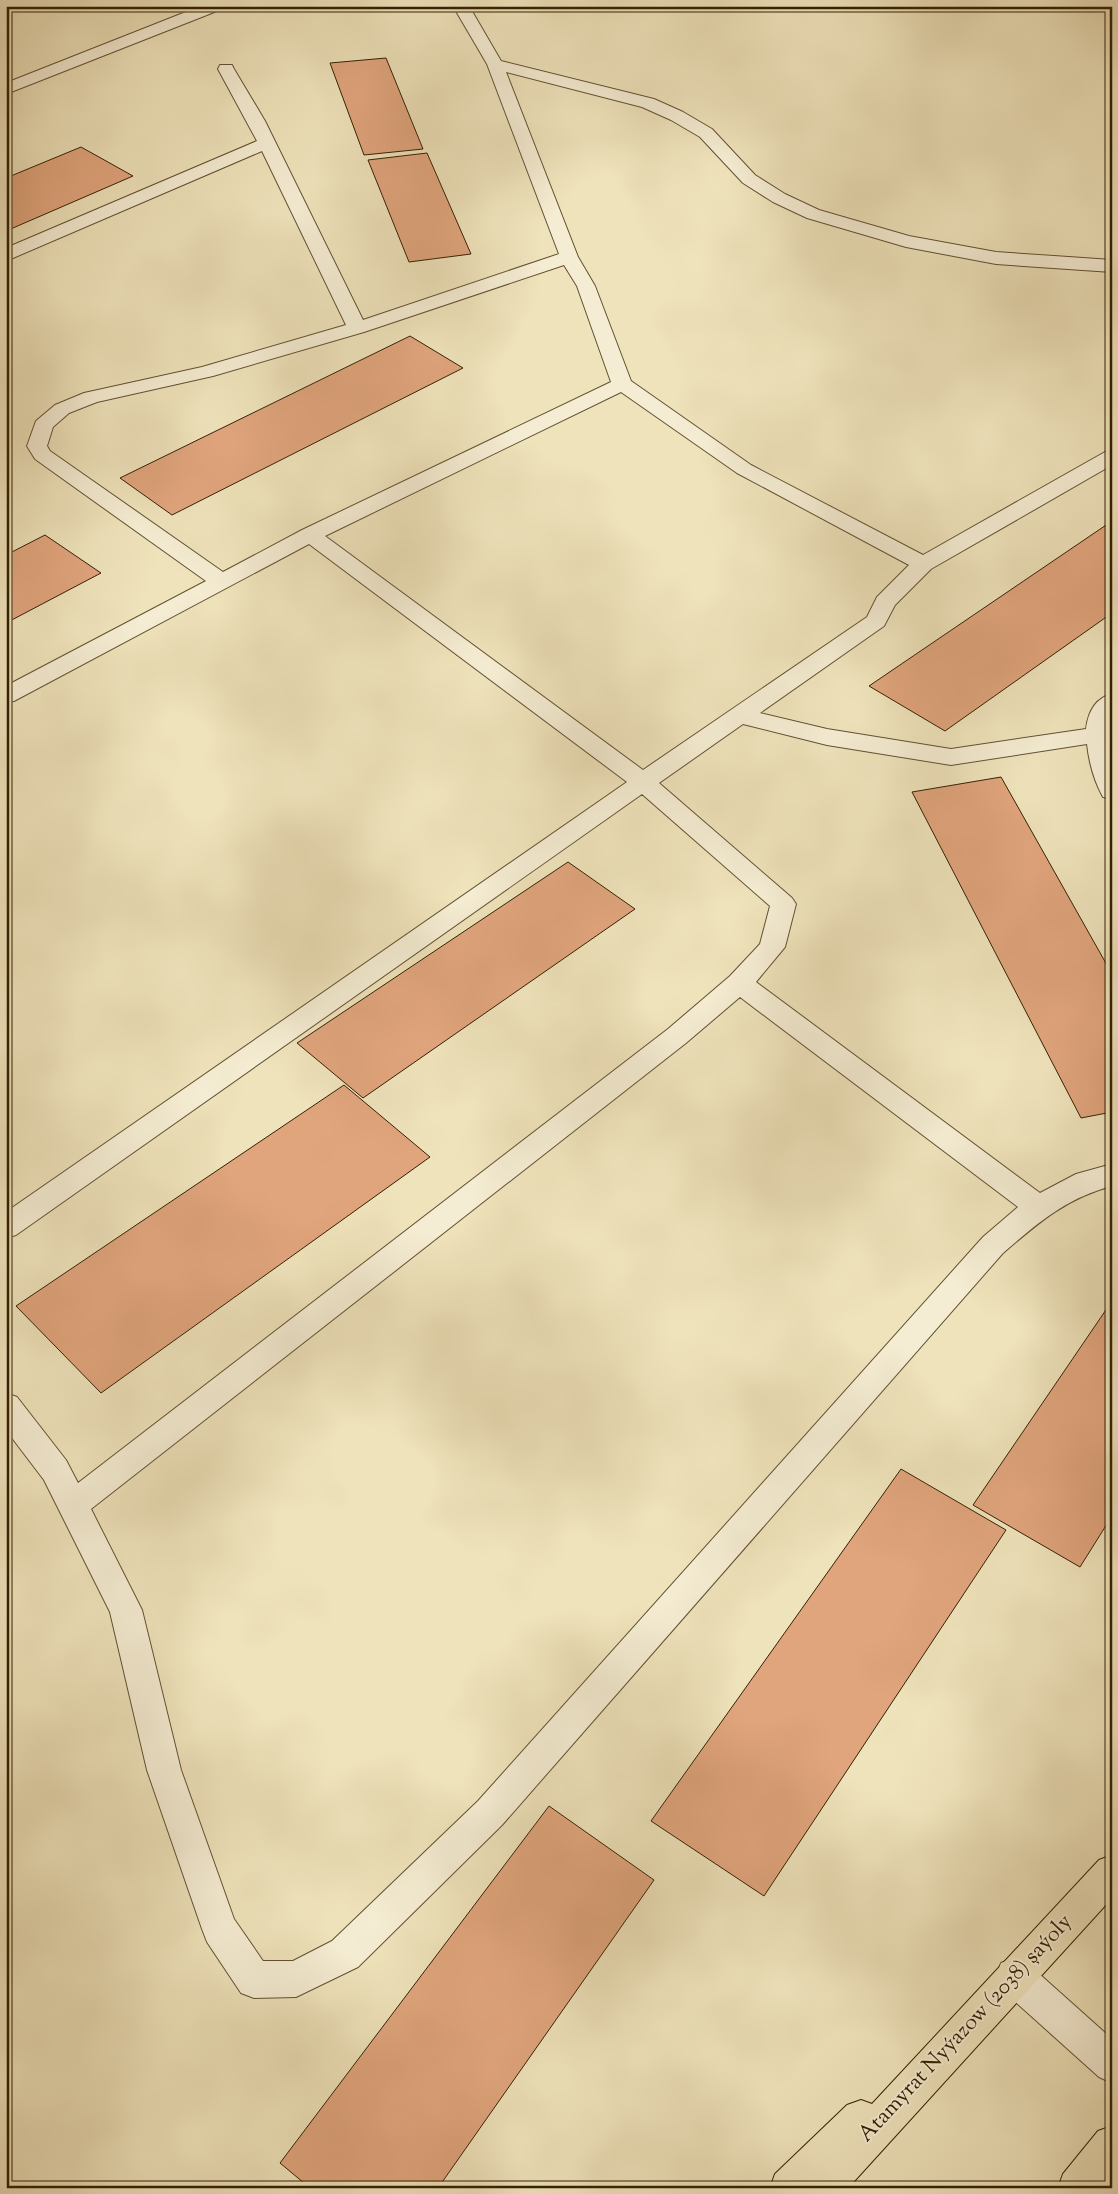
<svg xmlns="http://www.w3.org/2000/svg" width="1118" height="2194" font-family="'Sorts Mill Goudy',serif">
	<rect width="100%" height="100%" fill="#efe3bb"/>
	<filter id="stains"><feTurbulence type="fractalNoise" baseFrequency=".004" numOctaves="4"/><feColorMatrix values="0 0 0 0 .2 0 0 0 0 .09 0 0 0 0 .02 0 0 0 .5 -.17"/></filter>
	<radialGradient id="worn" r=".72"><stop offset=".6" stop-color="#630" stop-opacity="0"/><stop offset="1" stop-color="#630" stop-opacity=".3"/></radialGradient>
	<path fill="#e1a57d" stroke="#332003" d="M386,58l37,91 -59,6 -34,-92z
		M81,147l52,29 -127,55v-53z
		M427,153l44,101 -62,8 -41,-102z
		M410,336l53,32 -291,147 -52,-37z
		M1112,521v92l-167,118 -76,-45z
		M45,535l56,38 -95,50v-68z
		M1001,777l111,197v138l-31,6 -169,-326z
		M568,862l67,47 -272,189 -66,-55z
		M344,1085l86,72 -329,236 -85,-87z
		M1112,1301v215l-32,51 -107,-62z
		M901,1469l105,61 -242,366 -113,-75z
		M549,1806l105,74 -216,308h-128l-30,-25z"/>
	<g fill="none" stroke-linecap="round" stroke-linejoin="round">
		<g stroke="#625131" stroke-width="2">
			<path id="lane" d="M453,6h16l32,55 153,38 29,13 29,17 43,46 30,19 34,16 90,26 87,16 116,8v12l-116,-8 -90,-17 -99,-29 -34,-16 -30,-19 -43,-46 -29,-17 -29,-13 -136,-35 72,185 17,29 36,95 120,84 172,90 182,-103 7,-2v15l-181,104 -36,36 -11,21 -124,87 67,16 124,20 135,-20c2,-16 9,-31 26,-35l-2,34 2,71 -9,-2c-9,-16 -14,-35 -16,-53l-136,21 -124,-20 -84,-21 -84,59 133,115 4,6 -11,43 -29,35 284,211 36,-19 36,-10v22c-46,12 -74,37 -109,67l-501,572 -144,142 -62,30 -42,1 -13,-5 -34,-51 -5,-13 -55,-159 -37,-158 -66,-132 -38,-50v-37l11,4 49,63 12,23 590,-454 62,-53 30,-32 10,-38 -128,-112 -626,441 -10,3v-26l621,-430 -318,-238 -295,157 -8,2v-17l200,-105 -171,-122 -8,-13 9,-25 19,-16 29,-12 118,-26 144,-42 -84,-174 -256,110v-13l251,-107 -39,-72 2,-4h12l2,4 31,52 98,199 196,-66 -72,-190zM564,265l13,21 34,96 -309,148 -79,42 -173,-121 -3,-5 6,-19 16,-14 28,-11 116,-26 151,-44zM621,392l116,81 172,92 -32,32 -10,20 -224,153 -318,-234zM740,997l278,210 -35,30 -505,564 -146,140 -39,20h-30l-29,-42 -53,-149 -39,-160 -51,-101 595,-466z"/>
		</g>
		<g stroke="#625131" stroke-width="2">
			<path id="street" d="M201,6h23l-2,3 -216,85v-11z
				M1014,1958l13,5 85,76v44l-13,-6 -98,-88 -5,-13 5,-13z"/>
		</g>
		<g stroke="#332003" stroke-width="2">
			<path id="primary" d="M1112,1855v43l-264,290h-78l5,-14 72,-69 14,-5 11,4 227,-244z
				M1112,2126v50l-10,12h-44l5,-14 35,-43z"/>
		</g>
		<use href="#lane" fill="#f5edd3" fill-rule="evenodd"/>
		<use href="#street" fill="#f5edd3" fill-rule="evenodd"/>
		<use href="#primary" fill="#efe3bb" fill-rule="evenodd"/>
	</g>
	<g text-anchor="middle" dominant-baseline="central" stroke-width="4" stroke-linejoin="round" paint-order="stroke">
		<g font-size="22" fill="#332003" stroke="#f5edd3">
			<text transform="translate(966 2029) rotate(-47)">Atamyrat Nyýazow (2038) şaýoly</text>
		</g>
	</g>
	<rect width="1118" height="2194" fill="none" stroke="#efe3bb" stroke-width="25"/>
	<rect x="8" y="8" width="1103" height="2179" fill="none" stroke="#332003" stroke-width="2.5"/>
	<rect x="12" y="12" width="1093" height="2169" fill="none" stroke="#332003"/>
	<rect width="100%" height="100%" filter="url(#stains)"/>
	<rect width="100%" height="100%" fill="url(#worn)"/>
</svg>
